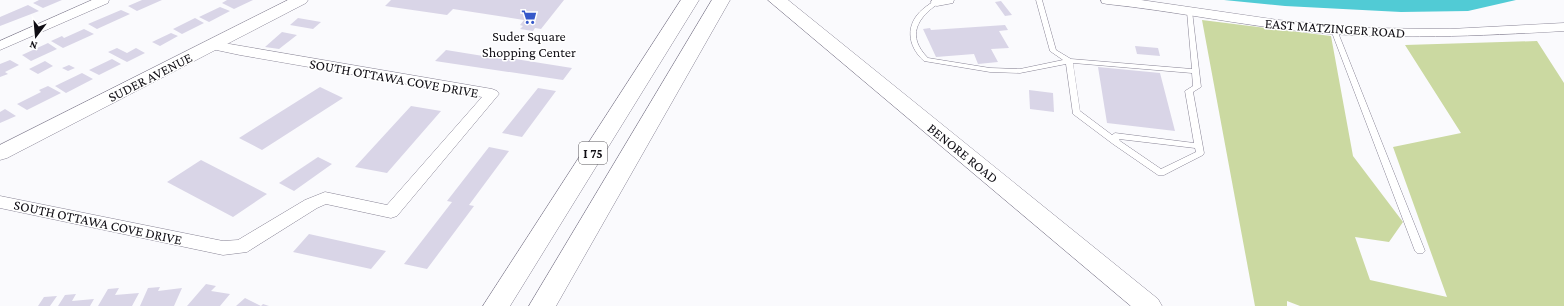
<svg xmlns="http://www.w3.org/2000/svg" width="1564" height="306" font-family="'Crimson Pro',serif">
	<rect width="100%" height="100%" fill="#fafafd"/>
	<path fill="#cbd9a1" d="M1202,20l129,16 22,120 50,66 -14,20 -34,-5 15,43 77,17 -54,-150 68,-14 -56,-88 132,-4 27,42v223h-264l-13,-5v5h-32z"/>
	<path fill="#51cbd5" d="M1224,0h292l-48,11 -67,1 -116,-6z"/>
	<path fill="#d9d5e7" d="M39,0h23l-19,8 -10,-5z
		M142,0h20l-25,11 -9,-5z
		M227,0h26l-19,9 -12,-6z
		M391,0h173l-23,29 -6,-1 -2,3 -13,-2 3,-3 -3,-1 4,-5 -71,-11 -6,6 -62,-9z
		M1001,1l11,14 -7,1 -10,-14z
		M28,5l11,6 -39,15v-9z
		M220,7l10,4 -21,11 -10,-5z
		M121,10l9,4 -33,15 -9,-5z
		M195,18l9,5 -22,11 -9,-5z
		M298,18l23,4 -8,7 -23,-4z
		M1005,25l3,5 -9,1 10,17 -18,1 7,13 -20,2 -4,-10 -38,3 -13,-28 7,-1 1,2z
		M84,29l10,5 -31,14 -12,-7 11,-5 2,2z
		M282,32l15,3 -18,14 -14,-2z
		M171,33l7,3 -18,10 -8,-4z
		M48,43l9,6 -26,12 -9,-6z
		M1135,46l23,2 2,8 -23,-2z
		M117,48l10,5 9,-5 9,5 -18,9 -19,-10z
		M446,50l62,10 1,-2 63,10 -9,12 -128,-19z
		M112,59l9,5 -22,11 -10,-5z
		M10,60l9,5 -14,7 3,2 -8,3v-13z
		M45,61l8,5 -15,8 -9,-5z
		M69,65l6,3 -7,3 -6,-3z
		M1098,67l62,6 15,58 -68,-8z
		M82,73l11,6 -27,14 -11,-7z
		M48,86l13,7 -34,17 -10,-6 24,-12 -2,-2z
		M320,87l23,11 -81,52 -23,-12z
		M538,88l18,3 -34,46 -20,-4z
		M1029,90l24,3 1,19 -24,-3z
		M411,106l30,5 -54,62 -32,-6z
		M5,109l11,7 -16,7v-11z
		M489,147l20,4 -40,54 5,1 -47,63 -23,-5 48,-62 -5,-1z
		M318,157l14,7 -38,27 -15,-8z
		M201,160l66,34 -34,23 -66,-35z
		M309,234l77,17 -15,18 -78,-17z
		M206,284l10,2 -5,5 19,3 -10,12h-33z
		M160,287l-2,4 24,-3 -8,18h-34l8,-18z
		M119,288l-4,7 24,-2 -7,13h-34l10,-17z
		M76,294l-4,7 22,-2 -4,7h-32l7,-11z
		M57,296l-7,10h-12l6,-9z
		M245,298l16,8 2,-2 6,2h-33z"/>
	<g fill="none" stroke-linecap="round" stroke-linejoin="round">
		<g stroke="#888495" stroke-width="1">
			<path id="service" d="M937,0l3,2 -1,1c-22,15 -33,33 -11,55l62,10 30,1 43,-9 -13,-9 -14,-51h6l14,50 15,9 121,10 -5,-57 3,-2 2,1 9,76 -8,5 11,61 -1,2 -39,20h-6l-45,-31 -40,-30 -7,-50 -46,9 -30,-1 -66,-11c-17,-15 -19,-37 -1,-52 5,-4 9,-7 14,-9zM1073,63l119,10 1,13 -8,5 9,52 -79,-10 -3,2 -32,-24zM1119,139l76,9 1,4 -35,17 -41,-28z
				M1334,28l3,2 88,221 -2,2h-6l-2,-2 -84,-221z"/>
		</g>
		<g stroke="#888495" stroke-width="1">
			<path id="minor" d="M92,0h17l-1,3 -108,47v-9z
				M932,0h22l-1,3 -16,3 -5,-1 -1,-3z
				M1101,0h40l137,20 86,8 86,1 114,-6v8c-86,5 -171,9 -257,1 -67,-7 -133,-21 -200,-28l-5,-1z
				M212,41l280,48 5,2 2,3 -102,122 -6,2 -65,-14 -9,4 -70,44 -24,3 -223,-47v-12l223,45 15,-1 67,-40 20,-8 62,13 95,-108 -242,-42 -33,-7 -2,-3 2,-3z"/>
		</g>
		<g stroke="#888495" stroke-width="1">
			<path id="tertiary" d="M288,0h20l-2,3 -299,155 -7,2v-15z"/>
		</g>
		<g stroke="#888495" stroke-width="1">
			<path id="secondary" d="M768,0h20l370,299 4,7h-31z"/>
		</g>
		<g stroke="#888495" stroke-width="1">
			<path id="motorway" d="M681,0h18l-189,306h-27z
				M712,0h18l-174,306h-27z"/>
		</g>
		<use href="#service" fill="#fff" fill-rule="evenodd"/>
		<use href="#minor" fill="#fff" fill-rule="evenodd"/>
		<use href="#tertiary" fill="#fff" fill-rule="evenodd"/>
		<use href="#secondary" fill="#fff" fill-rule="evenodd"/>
		<use href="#motorway" fill="#fff" fill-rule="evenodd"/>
	</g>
	<defs>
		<g id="supermarket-bare" transform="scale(1.2)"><path d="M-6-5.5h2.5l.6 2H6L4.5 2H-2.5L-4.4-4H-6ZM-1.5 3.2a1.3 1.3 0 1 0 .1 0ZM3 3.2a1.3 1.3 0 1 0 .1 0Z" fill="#3658c9" stroke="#fff" stroke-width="2.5" paint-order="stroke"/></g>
	</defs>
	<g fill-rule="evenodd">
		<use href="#supermarket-bare" x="529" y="17"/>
	</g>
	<g text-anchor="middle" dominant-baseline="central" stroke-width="3" stroke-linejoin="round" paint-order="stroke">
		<rect fill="#fff" stroke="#58565a" stroke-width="1" x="579" y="142" width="28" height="22" rx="3"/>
		<g font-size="13" font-weight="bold" fill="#100e14">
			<text x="593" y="153">I 75</text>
		</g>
		<g font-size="14" fill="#100e14" stroke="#fff">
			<text transform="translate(1335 28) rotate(4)">EAST MATZINGER ROAD</text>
			<text transform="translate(150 77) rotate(-27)">SUDER AVENUE</text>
			<text transform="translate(394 78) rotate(10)">SOUTH OTTAWA COVE DRIVE</text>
			<text transform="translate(963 153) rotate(39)">BENORE ROAD</text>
			<text transform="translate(98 222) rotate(12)">SOUTH OTTAWA COVE DRIVE</text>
		</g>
		<g font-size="14" fill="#100e14" stroke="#fff">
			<text x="529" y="36">Suder Square<tspan x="529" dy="16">Shopping Center</tspan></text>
		</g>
	</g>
	<g transform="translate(36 36) rotate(196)" stroke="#ffffff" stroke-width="3" paint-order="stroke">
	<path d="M0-3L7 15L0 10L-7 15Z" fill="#100e14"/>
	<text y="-6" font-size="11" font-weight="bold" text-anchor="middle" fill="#100e14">N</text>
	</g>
</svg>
